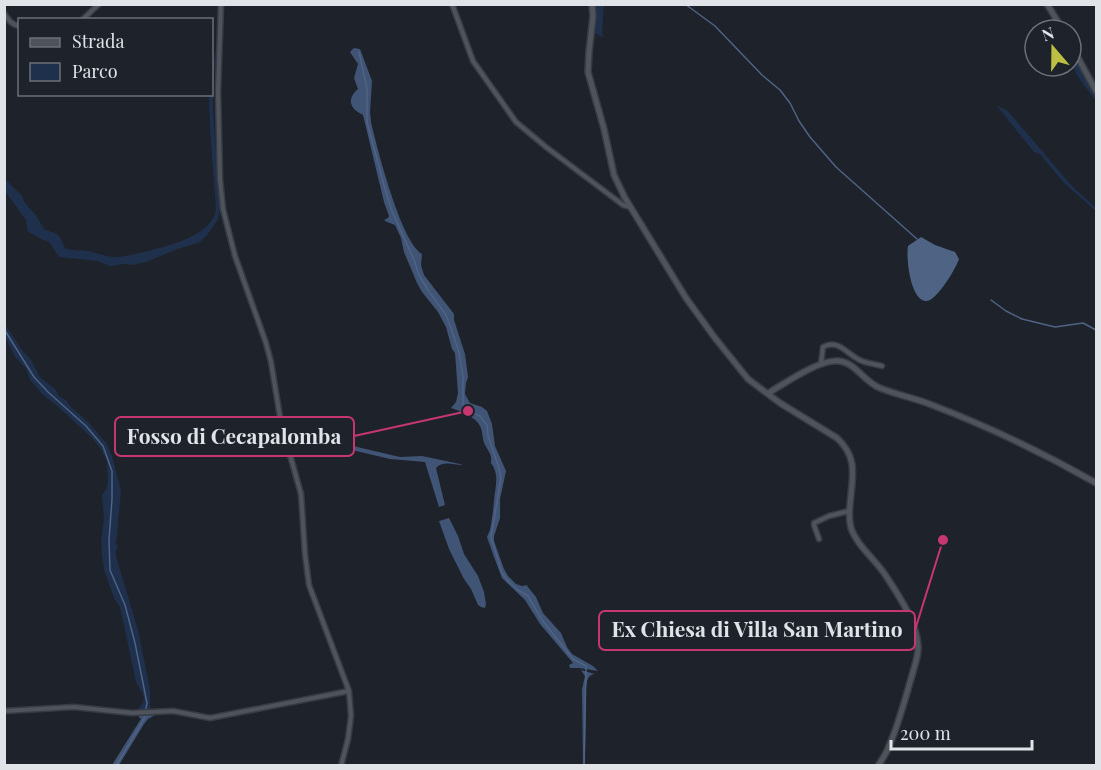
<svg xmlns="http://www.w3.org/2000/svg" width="1101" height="770" font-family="'Playfair Display',serif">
	<rect width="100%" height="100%" fill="#1e222a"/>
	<path fill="#1f304c" d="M596,5h8l-2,28 2,5 -9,-5 1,-13z
		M1071,47l25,46v8c-14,-20 -25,-27 -25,-54z
		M216,49l-3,40v20l7,101 -2,9 -10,15 -8,8 -25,8 -29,12 -14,3 -9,-1 -13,2 -12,-5 -39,-4 -10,-15c-8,-2 -13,-7 -21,-10l-2,-12 -21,-29 -1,-13 18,18 3,7 11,12 8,14 13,5 3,3 5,11c8,3 15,2 23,3 9,2 18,6 28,6 10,0 21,-4 32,-6 22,-6 63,-15 68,-41l-6,-81 -1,-34 3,-1v-24z
		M996,105l12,6 64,75 24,22v3l-32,-28 -24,-29 -6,-2z
		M4,323l18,27 9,10 9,17 16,13 3,6 7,4 4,6 17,15 20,23 5,12 9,35 -5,53 2,2 -2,5v5l22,74 12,60v14l1,5 -3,2h-8l-2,-2 5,-6 1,-6 -8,-15 -16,-75 -5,-7 -5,-13 -6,-18 -2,-14 -1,-14 3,-23 -2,-23 4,-6 2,-7 -1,-21 -7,-13 -9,-11 -36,-33 -12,-9 -13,-15 -4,-12 -11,-11 -10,-20z"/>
	<path fill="#405475" d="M354,48l6,1 12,32 -2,31 1,10c6,26 30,120 51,132l-1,11 3,10 30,39v6l11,34 3,23 -2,6 -1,11 5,9 12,4 5,4 5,13 3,22 11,25 -6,28v19l-6,18v5l10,28 4,7 8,8 6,2 6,-1 -1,1 9,11 7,16 18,20 6,14 5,7 21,12 5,5 -19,-3h-9l-1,-3 4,-2 -33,-39 -15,-24 -23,-22 -8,-21 -7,-20 3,-7c2,-10 3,-19 4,-29 1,-14 6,-26 -3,-38 1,-8 -2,-11 -6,-18 -3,-6 -2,-13 -5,-19 -4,-9 -20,-15 -29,-18l5,-6 2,-9 -3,-40 -3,-4 -6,-22 -8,-15 -16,-20 -5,-9 -13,-31 -3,-14 -6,-13 -8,-3 -3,-2 4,-2 1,-2 -5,-14 -21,-87c-13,-6 -17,-16 -5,-26l-4,-11 4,-14 -8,-12z
		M336,442l64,15 22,-1 38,8 3,1c-10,0 -20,-5 -27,3l9,37 -6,2 -14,-45 -35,-3 -55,-13z
		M449,518l9,18 6,18 14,22 6,16 2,12 -1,4 -4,-1 -3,-2 -7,-16 -7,-10 -15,-30 -10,-28z
		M581,670l14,4c-8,1 -8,7 -9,14l-1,78 -2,-1 -1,-76 3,-13z
		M140,715h15l-7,4 -4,5 -25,41h-7l27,-43 2,-3 -3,-3z"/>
	<path fill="#4f6385" d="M921,237l14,8 20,7 4,7c-3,9 -23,44 -34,42 -15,-3 -19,-43 -17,-55z"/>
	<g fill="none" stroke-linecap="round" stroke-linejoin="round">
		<path stroke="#4f6385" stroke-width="1.5" d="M685,4l30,22 47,49 18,15 10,13 9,18 11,16 26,30 81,72
			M359,52l8,37v33l18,67 7,22 22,49 5,15 9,15 18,25 5,13 8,24 4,26v28l5,5 12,5 7,9 1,11 10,29 3,13 -10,59 11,36 7,9 9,8 10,6 14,24 31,39 13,7 -2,100
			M991,300l15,11 16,8 33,8 28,-4 13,7
			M4,329l30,48 14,15 38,34 17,20 9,25v28l-3,41 1,30 15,35 10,38 12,60 -3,16 -28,47"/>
		<g stroke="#383c42" stroke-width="7">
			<path id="street" d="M221,4l-3,88 2,87 3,30 12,47 31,87 5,19 10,61 20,71 4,60 4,31 40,106 2,25 -3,23 -7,27
				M452,4l21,57 43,61 30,25 77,58 7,2
				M4,13c4,6 7,12 16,13
				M82,20l17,-16
				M821,364l2,-17c16,-9 25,9 39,14 7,3 14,3 20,5
				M819,539l-5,-14v-2l15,-7 20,-5
				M4,711l70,-4 58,6 41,-2 37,7 139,-27"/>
		</g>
		<g stroke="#383c42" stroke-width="8">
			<path id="secondary" d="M592,4l1,12 -4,36 -1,20 16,57 10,46 11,23 61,100 29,40 33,41 32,24 57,35c22,20 15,40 13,67 -1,8 -1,15 1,23 6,18 25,32 35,48 13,20 30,45 32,69 1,9 -3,19 -5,27 -7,23 -14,52 -24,74 -2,7 -7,13 -11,20
				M1047,4l16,26
				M1071,45l25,46
				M768,394l5,-4c16,-9 47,-31 66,-29 16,1 26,22 41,27 17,7 35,10 52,17 55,21 113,49 164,78"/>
		</g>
		<use href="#street" stroke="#4e535c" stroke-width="4"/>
		<use href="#secondary" stroke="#4e535c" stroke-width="5"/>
	</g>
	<path fill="none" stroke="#c63770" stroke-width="2" d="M468 411L354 436M943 540L915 630"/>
	<g fill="#c63770" stroke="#1e222a" stroke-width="2">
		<circle cx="468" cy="411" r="6"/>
		<circle cx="943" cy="540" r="6"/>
	</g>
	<g fill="#1e222a" stroke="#c63770" stroke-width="2">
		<rect x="115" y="417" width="239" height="39" rx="6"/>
		<rect x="599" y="611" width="316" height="39" rx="6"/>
	</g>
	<g font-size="21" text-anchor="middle" font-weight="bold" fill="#e0e4e9">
		<text x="234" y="444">Fosso di Cecapalomba</text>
		<text x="757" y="637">Ex Chiesa di Villa San Martino</text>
	</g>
	<rect width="1101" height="770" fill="none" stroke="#e0e4e9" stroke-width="12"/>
	<rect x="18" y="18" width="195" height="78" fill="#1e222a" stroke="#6c7076" stroke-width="1.5"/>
	<rect x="30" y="38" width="30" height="9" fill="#4e535c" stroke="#6c7076" stroke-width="1.5"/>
	<text x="72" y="48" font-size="18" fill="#e0e4e9">Strada</text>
	<rect x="30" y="63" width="30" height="18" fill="#1f304c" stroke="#6c7076" stroke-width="1.5"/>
	<text x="72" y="78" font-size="18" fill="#e0e4e9">Parco</text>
	<g transform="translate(1053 48) rotate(340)"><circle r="28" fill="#1e222a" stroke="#6c7076" stroke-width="1.5"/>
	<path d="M0-4.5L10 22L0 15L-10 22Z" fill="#bdbf43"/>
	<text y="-9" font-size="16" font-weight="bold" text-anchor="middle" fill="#e0e4e9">N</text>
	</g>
	<path d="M891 740v9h141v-9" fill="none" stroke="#e0e4e9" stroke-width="3"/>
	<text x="900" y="740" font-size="18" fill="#e0e4e9" stroke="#1e222a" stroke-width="4.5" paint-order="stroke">200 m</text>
</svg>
